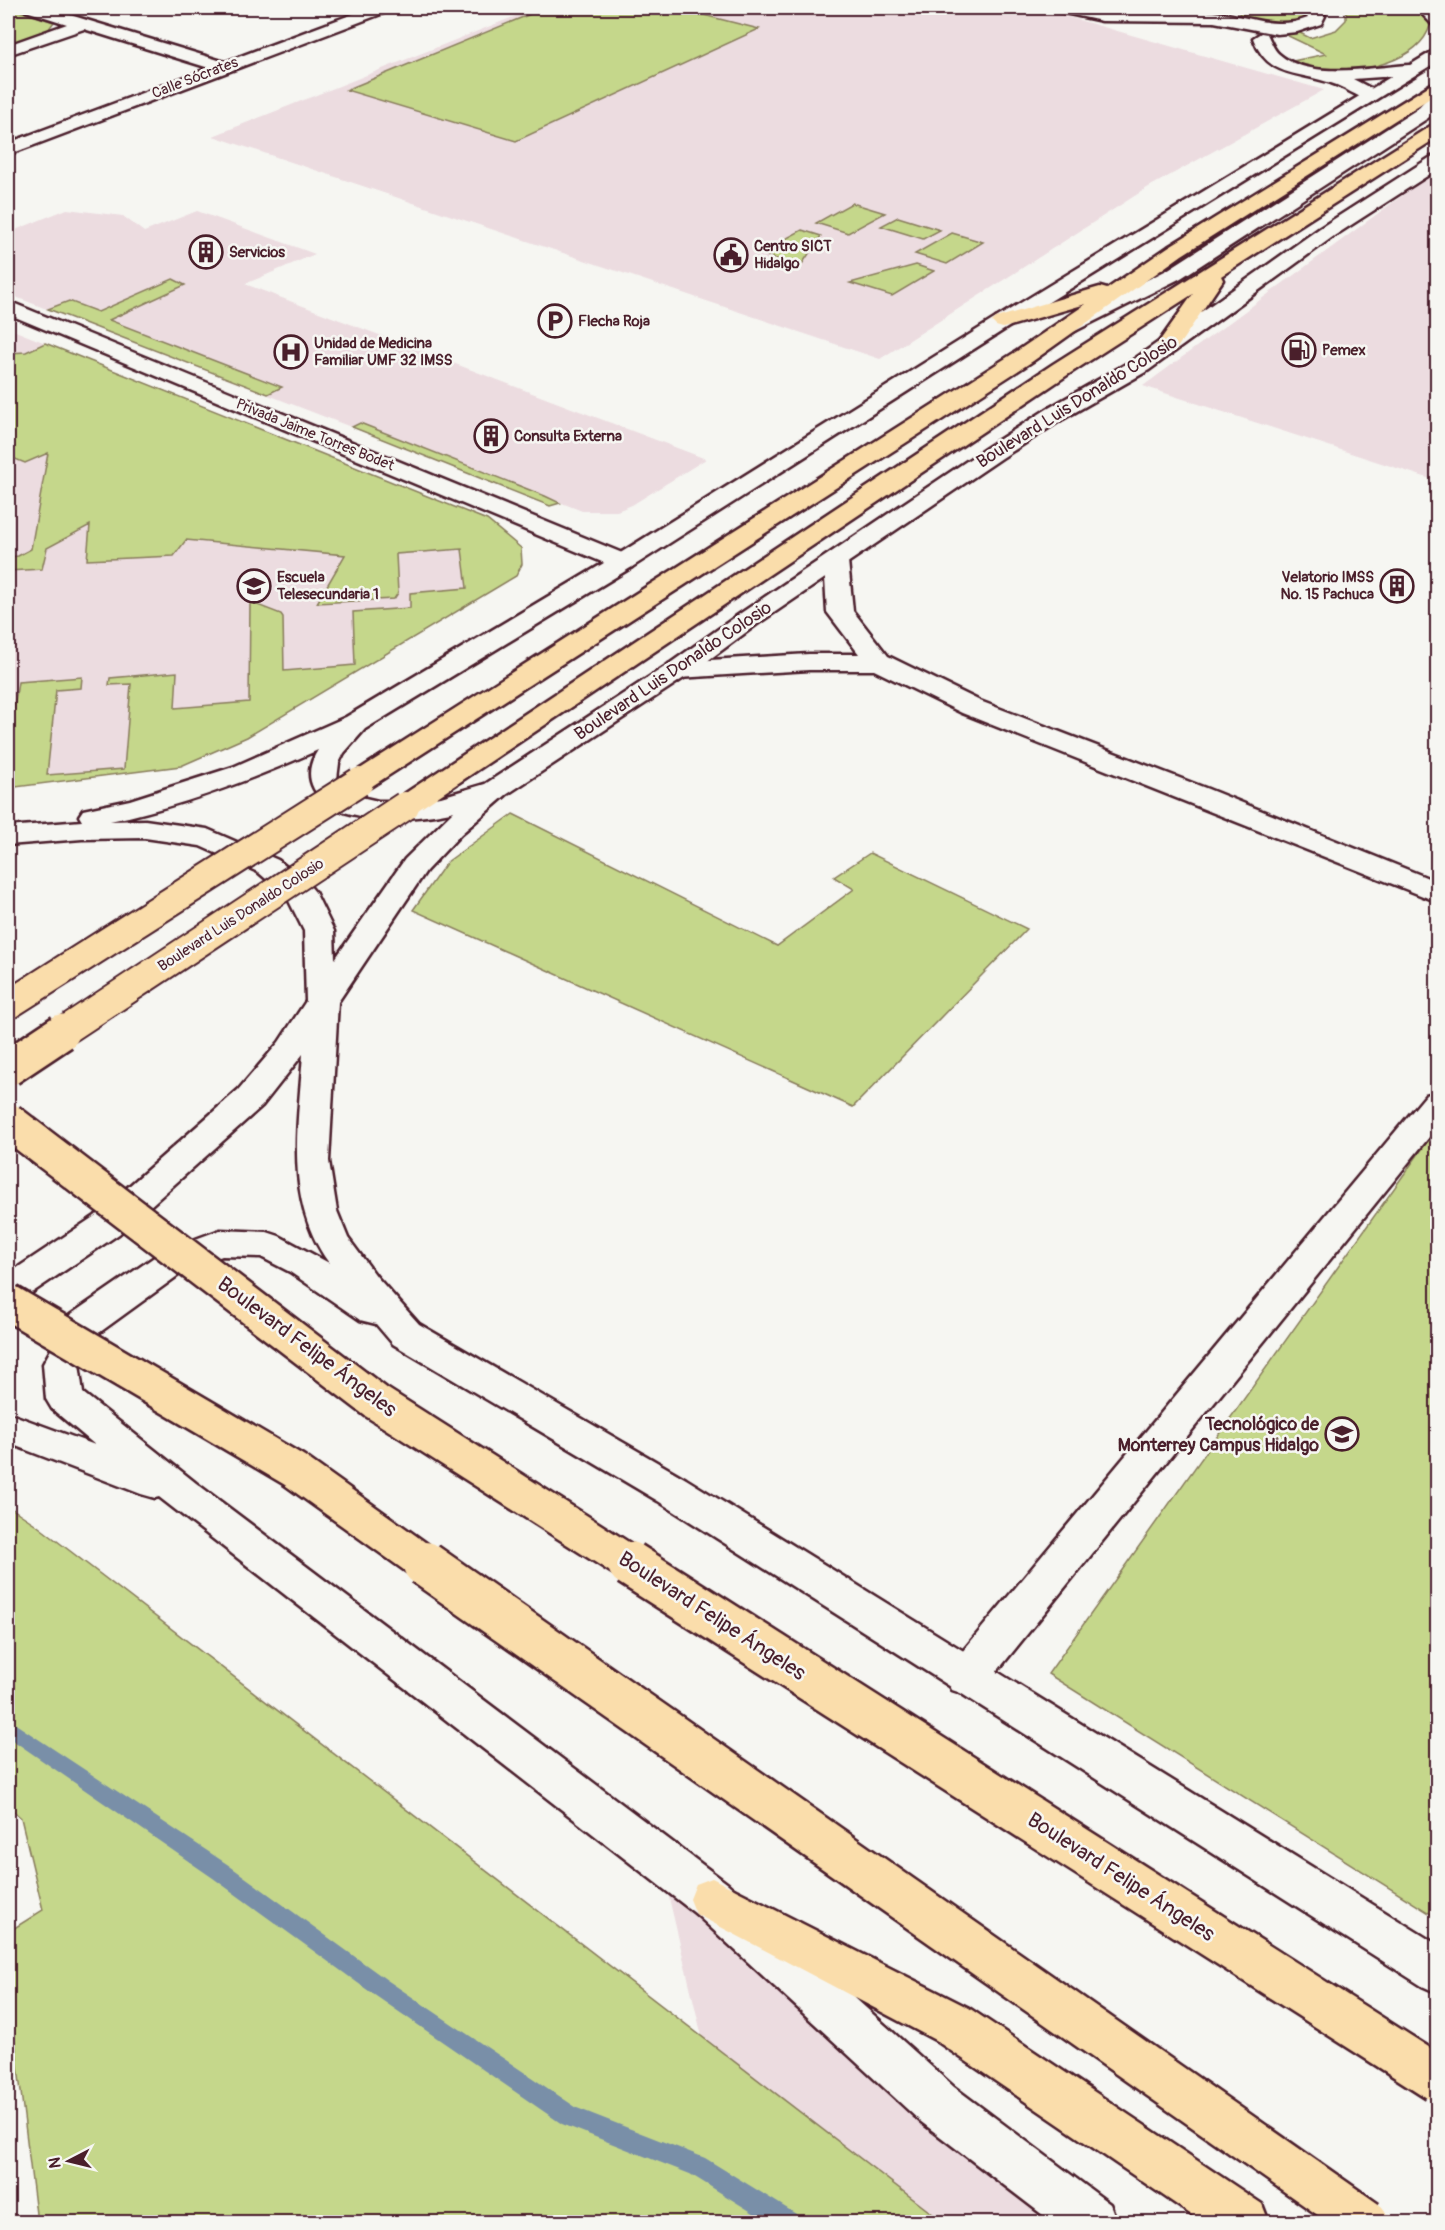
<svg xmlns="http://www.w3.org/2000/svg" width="1445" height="2230" font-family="Pangolin,sans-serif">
	<rect width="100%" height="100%" fill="#f6f6f2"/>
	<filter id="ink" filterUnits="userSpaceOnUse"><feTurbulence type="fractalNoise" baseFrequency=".0167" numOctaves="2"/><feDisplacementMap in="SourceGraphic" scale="12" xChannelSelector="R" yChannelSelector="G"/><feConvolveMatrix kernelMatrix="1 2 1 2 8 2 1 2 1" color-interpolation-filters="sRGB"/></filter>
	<g filter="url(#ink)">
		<path fill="#ecdce0" d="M536,8h501l287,82 -177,98 -267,171 -667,-223z
			M1437,170v311l-294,-95z
			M67,209l56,7 21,16 53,-21 118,43 -70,30 461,175 -74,46 -15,6h-35l-138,-55 -8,4 -428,-166v-61z
			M8,328l479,192 34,28 1,16 -6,12 -269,161 -66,29 -173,22z
			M660,1860l277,244 155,118h-346z"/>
		<path fill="#c5d78b" stroke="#887b5b" stroke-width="1.5" d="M8,8h2l44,14 -6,8 -40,14z
			M545,8h131l83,21 -243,112 -170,-51z
			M1240,8h59l7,7c-9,15 -56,10 -67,-2z
			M1339,8h73l12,7 6,11c-11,35 -68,47 -101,44 -13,-1 -24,-5 -36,-9l33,-7 -42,-20 12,-3 14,7 26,-8 10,-10v-8z
			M852,203l33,10 -37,20 -32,-10z
			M898,217l42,13 -17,9 -42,-13z
			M802,230l19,6 -21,31 -41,-14z
			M952,233l31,9 -36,22 -32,-10z
			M916,265l18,6 -42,25 -42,-13z
			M173,279l12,6 -76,35 173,67 -14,7 -220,-85 21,-8 29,11z
			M45,343l442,177 34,28 1,16 -6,12 -269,161 -66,29 -173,22v-38l10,-68 64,-5 -1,11 -25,2 -9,85 77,-6 7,-85 -22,1 1,-7 67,-6 -2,36 74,-6 1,-100 31,12 2,3 1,54 71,-6 -2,-53 57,-4v-15l57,-5 -5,-39 -66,5 2,39 -4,6 -77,4 28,-48 -159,-15 -12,16 -87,4 3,-35 -43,23 -5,21 -34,2v-14l10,-1 13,-7 17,-96 -23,10 -12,-5 -5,2v-107l18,-1z
			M360,423l185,73 15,7 -10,3 -198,-79z
			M513,814l264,132 77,-57 -20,-12 36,-24 157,76 -174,178 -440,-197 34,-48z
			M1437,1128v790l-389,-244z
			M8,1506l27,18 908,698h-906l-29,-236v-54l35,-22 -22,-92 -13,-12z"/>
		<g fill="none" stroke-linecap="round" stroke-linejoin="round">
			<path fill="#798fa8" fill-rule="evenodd" d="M8,1719l219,145 160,116 190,128 128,50 91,56 3,8h-31l-78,-48 -128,-50 -189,-130 -160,-116 -205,-141z"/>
			<g stroke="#4a1f2b" stroke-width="5">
				<path id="minor" d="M24,8h23l178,54 144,-54h22l-2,3 -381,144v-12l201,-75 -125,-39 -76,26v-10l59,-21 -41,-13z
					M1053,8c17,-2 33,2 50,3 37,3 74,-2 110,1 33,3 62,19 95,6l-6,-10h16l7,8 -4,8 -24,8 -20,2 -63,-12 -112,-1 -47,-10z
					M1261,33l6,1c4,7 6,15 12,20 31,27 93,13 130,11l6,1 3,4 -3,4 -6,1 -56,4 23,12 3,4 -3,4 -6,1c-14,-3 -25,-13 -39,-17 -34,-12 -63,-5 -78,-45z
					M8,301l624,256 3,5 -3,5 -9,2 -9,-2 -606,-253z
					M836,554l9,2 3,5 5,50 35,45 92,45 228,88 230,93v20l-476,-189 -88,-43h-65l-131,8 -9,-2 -4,-6 4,-6 9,-2 131,-8h50l-32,-42 -3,-51 3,-5z
					M1438,1092v34l-456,564 -15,5 -15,-5 -6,-13 6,-13 474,-569z"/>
			</g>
			<g stroke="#4a1f2b" stroke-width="5">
				<path id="tertiary" d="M1438,92v16l-10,10 -247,160 -106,53 -7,2 -7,-2 -4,-4 4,-4 106,-53 249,-160 16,-17z"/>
			</g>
			<g stroke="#4a1f2b" stroke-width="5">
				<path id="secondary" d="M1416,8h17l5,4v14l-6,-2z
					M1438,48v13l-428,265 -378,241 -267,162 -21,24 -5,10 -2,16 4,8 11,8 26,6h37l26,-4 44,-13 184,-120 69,-49 248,-167 61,-39 86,-49 187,-132 111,-71 7,-1v13l-104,67 -185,134 -86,49 -61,39 -246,167 -69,51 -181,119 -45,39 -35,37 -88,131 -9,159 8,50 11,27 29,39 42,47 267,155 752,466v48l-16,-7 -764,-485 -265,-157 -17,-20 -16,-4 -70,-48 -29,-15 -39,-1 -35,13 -91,66 -17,29 4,29 113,90 532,401 226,203 156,117 7,18h-65l-132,-101 -224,-207 -537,-417 -4,1 -14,-4 -133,-51v-30l87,32 -43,-36 -6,-10 -3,-35 27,-49 93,-64 57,-21 47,2 12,4 50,27c-45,-62 -31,-137 -26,-209l-41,52 -143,128 -98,66 -13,4v-30l87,-58 143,-126 41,-48 27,-41 -2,-70 -17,-34 -29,-25 -58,-26 -55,-8 -63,1 -74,6v-18l74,-6 -3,-5 4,-6 47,-10 103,-33 113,-50 268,-160 382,-239zM318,750c-8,12 -11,26 -4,39 21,39 104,31 140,22l-49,48 -70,100 -1,-28 -19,-39 -5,-6 -32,-26 -71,-31 -62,-9 -35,1c72,-15 141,-41 208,-71z"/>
			</g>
			<g stroke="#4a1f2b" stroke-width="5">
				<path id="primary" d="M1438,80v13l-256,162 -149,106 -664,427 -10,2 -10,-2 -4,-6 4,-6 668,-425 69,-47 -83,24 -7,-2 -4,-4 4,-4 97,-29 7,-2 7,2 61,-42z
					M1438,124v13l-217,139 2,4 -48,71 -8,1 -8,-1 -3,-5 37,-52 -124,80 -654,438 -10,3 -10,-3 -4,-6 4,-6 658,-436 379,-239z"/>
			</g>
			<g stroke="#4a1f2b" stroke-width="5">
				<path id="trunk" d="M712,1878l257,130 293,196 7,18h-67l-267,-182 -239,-126 -6,-15 6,-15z"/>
			</g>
			<use href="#minor" fill="#f6f6f2" fill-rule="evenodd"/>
			<use href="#tertiary" fill="#f6f6f2" fill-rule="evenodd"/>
			<use href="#secondary" fill="#f6f6f2" fill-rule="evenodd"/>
			<use href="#primary" fill="#faddab" fill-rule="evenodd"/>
			<use href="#trunk" fill="#faddab" fill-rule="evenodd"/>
			<g stroke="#4a1f2b" stroke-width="32" stroke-linecap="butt">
				<path id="primary-bridge-far1" d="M8,1005l351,-223
					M60,1034l345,-228"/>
			</g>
			<g stroke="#4a1f2b" stroke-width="40" stroke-linecap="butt">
				<path id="primary-bridge" d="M8,1068l54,-36"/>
			</g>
			<g stroke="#4a1f2b" stroke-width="40" stroke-linecap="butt">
				<path id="trunk-bridge-far1" d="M8,1121l368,281 256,163
					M8,1302l286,168 133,95"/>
			</g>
			<g stroke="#4a1f2b" stroke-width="49" stroke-linecap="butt">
				<path id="trunk-bridge" d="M425,1564l941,658
					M630,1564l808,515"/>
			</g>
			<use href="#primary-bridge-far1" stroke="#faddab" stroke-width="28"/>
			<use href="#primary-bridge" stroke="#faddab" stroke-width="35"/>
			<use href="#trunk-bridge-far1" stroke="#faddab" stroke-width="35"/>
			<use href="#trunk-bridge" stroke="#faddab" stroke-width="44"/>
		</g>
	</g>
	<defs>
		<g id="building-ring" transform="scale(1.725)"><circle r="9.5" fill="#f6f6f2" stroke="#4a1f2b" stroke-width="1.5"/><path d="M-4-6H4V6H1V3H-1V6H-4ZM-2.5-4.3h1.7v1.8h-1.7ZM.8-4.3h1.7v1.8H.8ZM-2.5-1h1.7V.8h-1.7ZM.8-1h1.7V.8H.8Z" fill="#4a1f2b"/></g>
		<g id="civic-ring" transform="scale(1.725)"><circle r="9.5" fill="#f6f6f2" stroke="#4a1f2b" stroke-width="1.5"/><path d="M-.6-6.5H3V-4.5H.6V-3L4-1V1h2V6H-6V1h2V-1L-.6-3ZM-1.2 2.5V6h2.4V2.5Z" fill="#4a1f2b"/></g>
		<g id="parking-ring" transform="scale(1.725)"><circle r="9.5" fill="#f6f6f2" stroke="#4a1f2b" stroke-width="1.5"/><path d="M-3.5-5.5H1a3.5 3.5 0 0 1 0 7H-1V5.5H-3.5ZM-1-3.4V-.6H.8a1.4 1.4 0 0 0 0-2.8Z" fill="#4a1f2b"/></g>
		<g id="fuel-ring" transform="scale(1.725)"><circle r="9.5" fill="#f6f6f2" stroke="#4a1f2b" stroke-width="1.5"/><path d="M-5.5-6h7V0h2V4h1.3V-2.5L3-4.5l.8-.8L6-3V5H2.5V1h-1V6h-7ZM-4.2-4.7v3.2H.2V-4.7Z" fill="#4a1f2b"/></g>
		<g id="hospital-ring" transform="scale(1.725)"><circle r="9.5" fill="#f6f6f2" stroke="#4a1f2b" stroke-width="1.5"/><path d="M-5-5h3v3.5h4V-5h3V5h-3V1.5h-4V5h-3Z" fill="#4a1f2b"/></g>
		<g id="school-ring" transform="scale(1.725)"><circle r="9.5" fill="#f6f6f2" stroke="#4a1f2b" stroke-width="1.5"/><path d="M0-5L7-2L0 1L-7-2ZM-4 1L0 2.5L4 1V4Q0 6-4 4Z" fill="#4a1f2b"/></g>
		<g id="university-ring" transform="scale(1.725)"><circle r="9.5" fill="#f6f6f2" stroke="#4a1f2b" stroke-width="1.5"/><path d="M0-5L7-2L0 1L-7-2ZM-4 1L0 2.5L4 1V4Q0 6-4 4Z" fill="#4a1f2b"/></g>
	</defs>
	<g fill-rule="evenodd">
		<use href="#building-ring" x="206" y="252"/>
		<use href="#civic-ring" x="731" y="255"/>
		<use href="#parking-ring" x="555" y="321"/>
		<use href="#fuel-ring" x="1299" y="350"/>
		<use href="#hospital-ring" x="291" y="352"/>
		<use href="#building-ring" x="491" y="436"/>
		<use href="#school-ring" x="254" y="586"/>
		<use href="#building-ring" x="1397" y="586"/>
		<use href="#university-ring" x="1342" y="1434"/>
	</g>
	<g text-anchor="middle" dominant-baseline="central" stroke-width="5" stroke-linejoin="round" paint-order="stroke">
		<g font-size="15" fill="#4a1f2b" stroke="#f6f6f2">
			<text transform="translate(195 78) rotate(-21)">Calle Sócrates</text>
			<text transform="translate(315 435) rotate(22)">Privada Jaime Torres Bodet</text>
			<text transform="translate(241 915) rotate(-33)">Boulevard Luis Donaldo Colosio</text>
		</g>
		<g font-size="15" font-weight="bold" fill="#4a1f2b" stroke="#f6f6f2" text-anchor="start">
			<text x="754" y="246">Centro SICT<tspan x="754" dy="17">Hidalgo</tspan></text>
			<text x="229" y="252">Servicios</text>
			<text x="578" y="321">Flecha Roja</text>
			<text x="314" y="343">Unidad de Medicina<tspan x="314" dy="17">Familiar UMF 32 IMSS</tspan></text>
			<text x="1322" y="350">Pemex</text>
			<text x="514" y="436">Consulta Externa</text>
			<text x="277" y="577">Escuela<tspan x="277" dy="17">Telesecundaria 1</tspan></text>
			<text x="1374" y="577" text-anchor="end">Velatorio IMSS<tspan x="1374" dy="17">No. 15 Pachuca</tspan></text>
		</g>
		<g font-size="18" fill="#4a1f2b" stroke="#f6f6f2">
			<text transform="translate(1077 402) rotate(-32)">Boulevard Luis Donaldo Colosio</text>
			<text transform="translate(673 671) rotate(-34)">Boulevard Luis Donaldo Colosio</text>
		</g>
		<g font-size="18" font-weight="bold" fill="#4a1f2b" stroke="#f6f6f2" text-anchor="end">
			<text x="1319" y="1424">Tecnológico de<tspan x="1319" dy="21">Monterrey Campus Hidalgo</tspan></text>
		</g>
		<g font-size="21" fill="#4a1f2b" stroke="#f6f6f2">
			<text transform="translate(307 1347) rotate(37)">Boulevard Felipe Ángeles</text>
			<text transform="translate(712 1616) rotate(33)">Boulevard Felipe Ángeles</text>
			<text transform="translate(1121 1877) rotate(33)">Boulevard Felipe Ángeles</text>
		</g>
	</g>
	<rect width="1445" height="2230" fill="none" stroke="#f6f6f2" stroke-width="30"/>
	<rect x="15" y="15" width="1415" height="2200" fill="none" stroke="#4a1f2b" stroke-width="2" filter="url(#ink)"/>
	<g transform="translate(69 2161) rotate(263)" stroke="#f6f6f2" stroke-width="4.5" paint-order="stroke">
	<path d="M0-4.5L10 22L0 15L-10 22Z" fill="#4a1f2b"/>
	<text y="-9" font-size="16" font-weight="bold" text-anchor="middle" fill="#4a1f2b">N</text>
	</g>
</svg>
